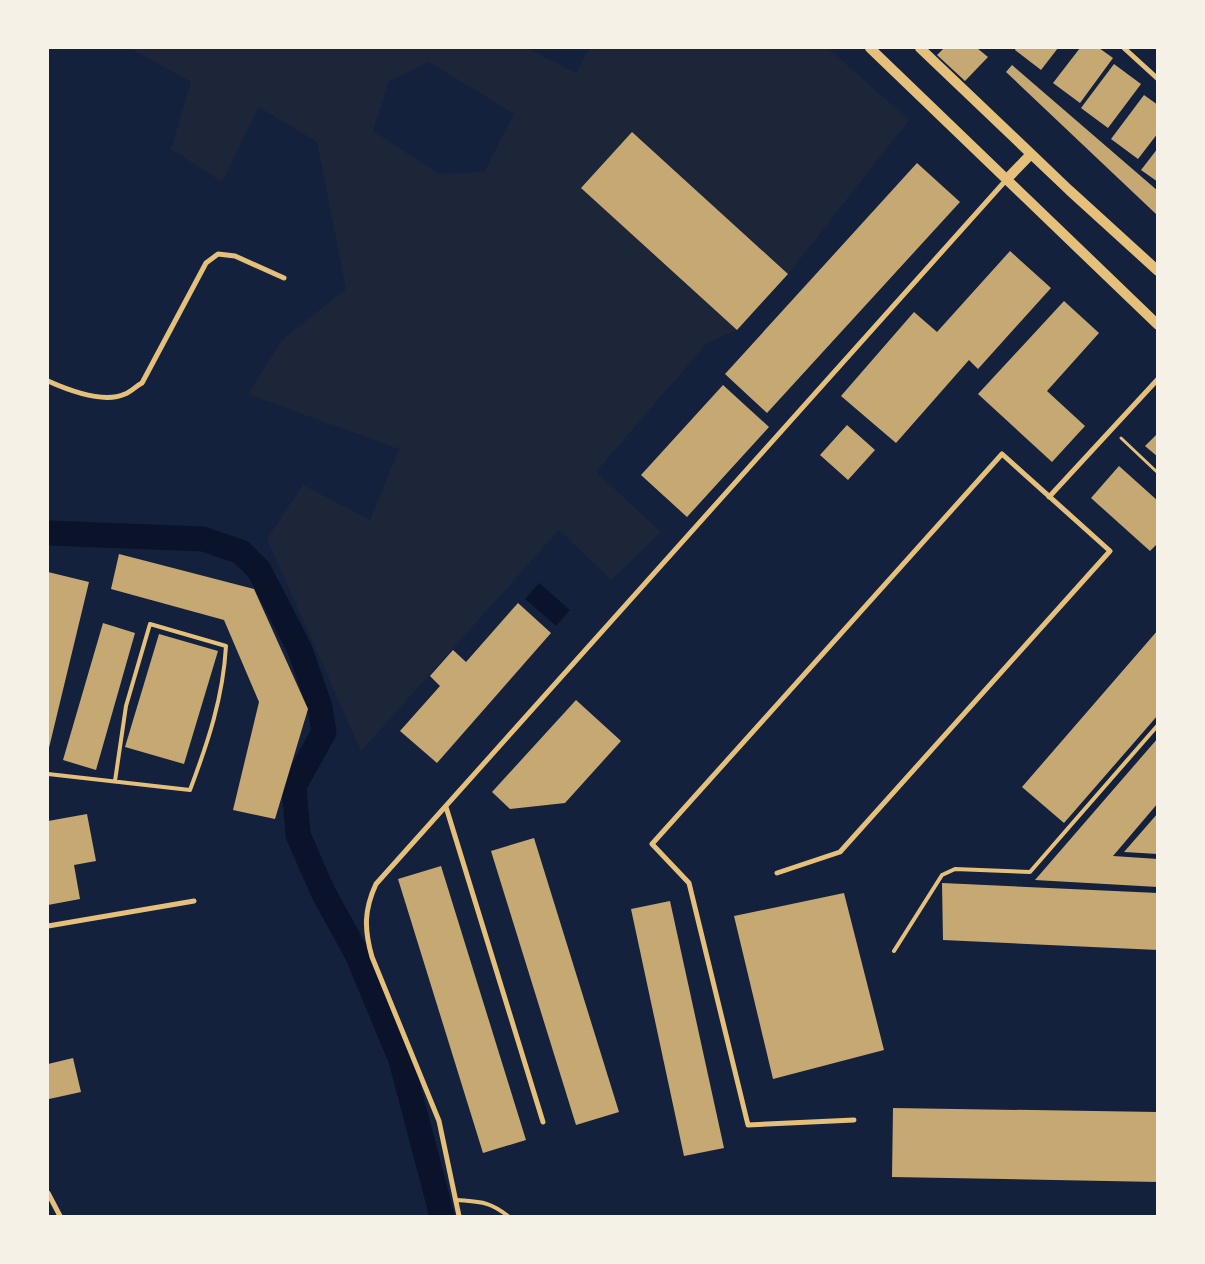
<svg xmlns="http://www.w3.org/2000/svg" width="1205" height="1264" font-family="Arial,sans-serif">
	<rect width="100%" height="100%" fill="#14213d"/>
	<path fill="#1d2539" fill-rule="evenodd" d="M130,48h397l49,25 14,-25h238l81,72 -121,154 -156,-141 -51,55 156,142 -30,13 -111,129 65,60 -50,48 -52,-50 -198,221 -94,-212 36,-54 67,35 29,-71 -151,-55 34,-54 64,-51 -29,-147 -58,-35 -37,75 -51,-33 20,-67zM429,62l85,52 -30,58 -45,2 -66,-43 16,-50z"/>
	<path fill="#0b132b" d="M539,583l31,27 -14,16 -31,-27z"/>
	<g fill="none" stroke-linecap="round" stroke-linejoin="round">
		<path stroke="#0b132b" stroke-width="25" d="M48,533l155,6 38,13 18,18 41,80 20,57 4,25 -30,54 4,49 25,57 34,62 44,106 41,156"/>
	</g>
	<path fill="#c6a872" d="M944,48h33l11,9 -23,24 -28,-26z
		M1016,48h42l-17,22 -26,-20z
		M1080,48h19l14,10 -33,45 -27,-20z
		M1114,64l27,20 -33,44 -27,-20z
		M1012,65l146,126v21l-2,2 -150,-142z
		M1144,95l14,10v28l-20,26 -27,-20z
		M632,132l156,142 -51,56 -156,-142z
		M1158,148v34l-17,-12z
		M917,163l43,39 -193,211 -42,-39z
		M1010,251l41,37 -73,81 -9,-9 -73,83 -55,-47 73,-84 23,20z
		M1064,301l35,32 -52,58 38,35 -33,36 -74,-68z
		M723,385l46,42 -82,90 -46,-42z
		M847,425l28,25 -27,30 -28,-25z
		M1158,433v24l-13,-11z
		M1119,466l39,35v42l-8,8 -59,-53z
		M119,554l135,35 54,120 -33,110 -42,-9 26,-108 -35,-82 -113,-31z
		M48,572l41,10 -41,170z
		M518,603l33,30 -114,130 -37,-32 40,-45 -10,-10 23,-26 13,12z
		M103,623l32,10 -39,137 -33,-10z
		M1158,630v85l-94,108 -42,-36z
		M159,634l59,17 -34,113 -59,-17z
		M576,700l45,41 -56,62 -55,6 -18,-17z
		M1158,738v65l-45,53 45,3v28l-123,-7z
		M1158,813v41l-34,-2z
		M87,814l9,47 -22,4 6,34 -32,6v-84z
		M534,838l85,274 -43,13 -85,-274z
		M441,866l85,274 -43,13 -85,-274z
		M942,883l216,10v57l-215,-10z
		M844,893l40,157 -111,29 -39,-163z
		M670,901l54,247 -40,8 -53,-247z
		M73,1058l8,34 -32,7 -1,-35z
		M893,1108l265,4v70l-266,-5z"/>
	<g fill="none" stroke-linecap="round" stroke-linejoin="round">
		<path stroke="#e5c07b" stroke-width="3" d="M1121,438l37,35"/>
		<path stroke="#e5c07b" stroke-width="4" d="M48,774l142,16c18,-48 33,-92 36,-144l-76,-22 -24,82 -11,75
			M894,951l48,-76 13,-6 75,3 128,-147
			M457,1200c23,2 32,1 51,16"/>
		<path stroke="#e5c07b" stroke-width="5" d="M1124,48l34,31
			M48,381c20,9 55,23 77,13 6,-2 11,-8 17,-11l64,-120 12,-9 17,2 49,22
			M1049,497l109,-118
			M446,807l97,315
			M777,873l63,-21 270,-301 -108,-97 -350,390 37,39 59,242 106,-5
			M48,926l146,-25
			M48,1193l12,23
			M459,1216l-20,-95 -67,-164c-8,-28 -8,-47 4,-73l631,-705"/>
		<path stroke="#e5c07b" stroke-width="10" d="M870,48l288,277
			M920,48l149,142 89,81
			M1007,179l24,-25"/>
	</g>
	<rect width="1205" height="1264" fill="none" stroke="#f6f1e7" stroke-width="98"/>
</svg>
